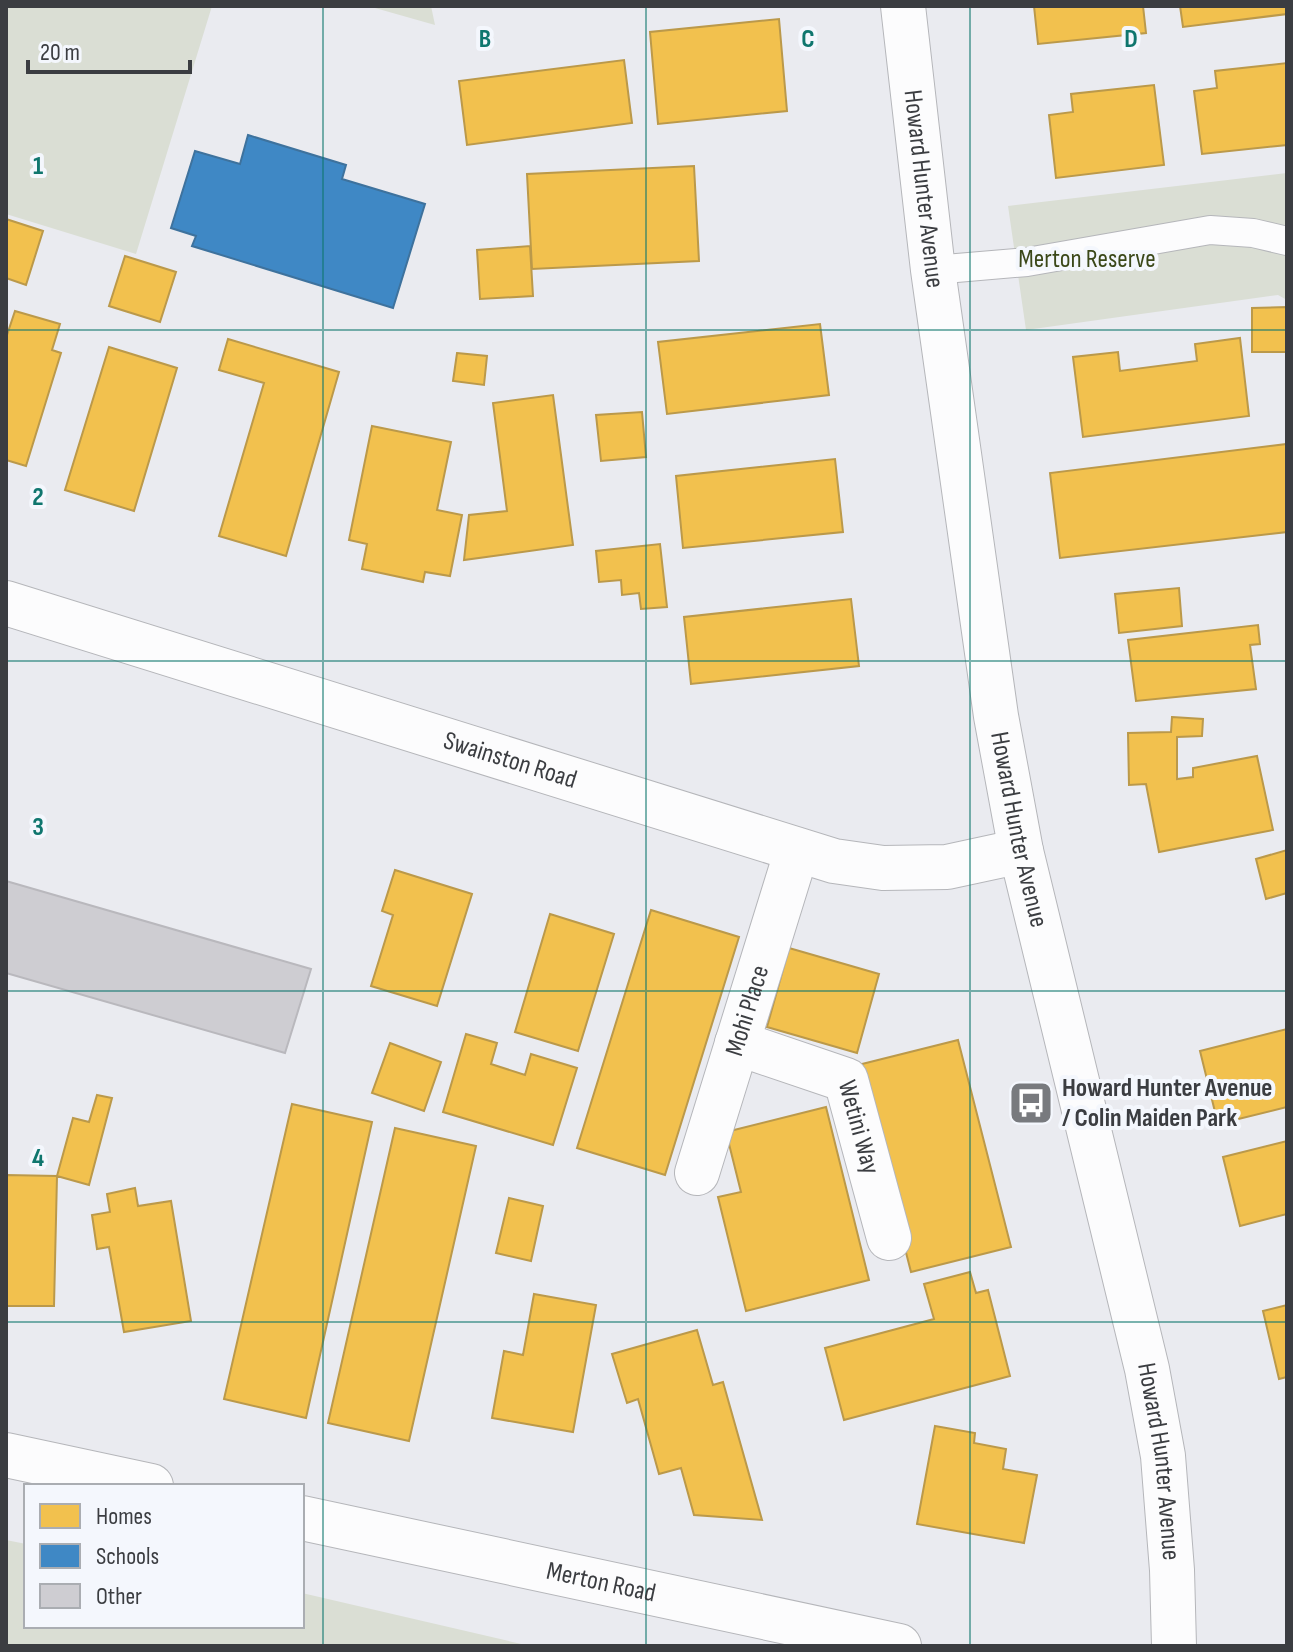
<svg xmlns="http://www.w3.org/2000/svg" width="1293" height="1652" font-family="'Sofia Sans Condensed',sans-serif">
	<rect width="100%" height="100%" fill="#eaebf0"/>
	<path fill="#daded4" d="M6,6h206l-76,248 -130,-40z
		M368,6h63l4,19z
		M1287,173v127l-9,-5 -252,35 -18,-124z
		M6,1540l20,4v82h276v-33l228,53h-524z"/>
	<path fill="#f2c14e" stroke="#bb994a" stroke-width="2" d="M1034,6h109l3,27 -108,11z
		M1180,6h107v8l-104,13z
		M779,19l8,92 -129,13 -8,-92z
		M624,60l8,63 -165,22 -8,-64z
		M1287,63v82l-85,9 -8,-63 23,-3 -2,-17z
		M1154,85l10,80 -108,13 -7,-63 24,-3 -2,-18z
		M694,166l5,95 -167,8 -5,-95z
		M6,219l37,12 -17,54 -20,-7z
		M530,246l3,50 -53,3 -3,-49z
		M125,256l51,16 -16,50 -51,-16z
		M1287,307v45h-35v-44z
		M15,311l45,13 -8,26 9,3 -35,113 -20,-6v-122z
		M820,324l9,71 -162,19 -9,-72z
		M1240,338l9,78 -166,21 -10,-80 45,-5 2,19 77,-10 -2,-17z
		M228,339l111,33 -53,184 -67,-20 45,-153 -45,-13z
		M109,347l68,21 -43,143 -69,-21z
		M457,353l30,3 -3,29 -31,-4z
		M553,395l20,150 -109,15 5,-45 38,-4 -14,-108z
		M642,412l4,45 -45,4 -5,-46z
		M372,426l79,16 -14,68 25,5 -12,61 -25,-4 -2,10 -61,-13 5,-25 -18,-4z
		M1287,444v88l-227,26 -10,-85z
		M835,459l8,73 -160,16 -7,-72z
		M660,544l7,63 -26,2 -2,-16 -17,2 -1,-15 -22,2 -3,-31z
		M1179,588l3,38 -63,7 -4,-39z
		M851,599l8,67 -168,18 -7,-67z
		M1258,625l2,19 -10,1 6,44 -120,12 -8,-61z
		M1172,717l31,2 -1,17 -25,1v42l16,-2v-9l64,-12 16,74 -114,22 -13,-68 -17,1 -1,-52 43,-1z
		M1287,850v43l-21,6 -10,-40z
		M395,870l77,24 -35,112 -66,-20 22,-71 -11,-4z
		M651,910l88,27 -74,238 -88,-27z
		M550,914l64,20 -36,117 -63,-19z
		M789,948l90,26 -22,79 -90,-26z
		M1287,1029v78l-69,17 -18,-73z
		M466,1034l31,9 -6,21 34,11 6,-21 46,14 -24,77 -110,-33z
		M958,1040l53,207 -100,25 -53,-207z
		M390,1043l51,19 -17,49 -52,-18z
		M97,1095l15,3 -23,87 -32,-9 16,-58 16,4z
		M292,1104l80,18 -66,296 -82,-19z
		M826,1107l43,173 -123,31 -28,-114 23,-5 -15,-60z
		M395,1128l81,18 -67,295 -81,-18z
		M1287,1141v73l-47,12 -17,-69z
		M6,1175l51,1 -3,130h-48z
		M135,1188l3,18 33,-5 20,120 -67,11 -15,-85 -12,2 -5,-34 18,-3 -3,-18z
		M509,1198l34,8 -12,55 -35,-8z
		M970,1272l6,21 12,-3 22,86 -166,44 -19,-72 109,-29 -10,-35z
		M534,1294l62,11 -23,127 -81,-14 12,-67 19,4z
		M1287,1305v72l-8,2 -16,-68z
		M697,1330l16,55 10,-3 39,138 -68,-5 -13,-47 -22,6 -21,-75 -11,4 -15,-49z
		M935,1426l40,7 -1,10 32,6 -3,20 34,6 -13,68 -107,-19z"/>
	<path fill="#3f88c5" stroke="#3e729d" stroke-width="2" d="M248,135l98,30 -4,14 83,25 -32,104 -201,-62 4,-10 -25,-8 24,-77 45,13z"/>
	<path fill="#cecdd2" stroke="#b9b8bd" stroke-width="2" d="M6,881l305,88 -26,84 -279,-80z"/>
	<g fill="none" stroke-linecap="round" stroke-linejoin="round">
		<g stroke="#b5b6ba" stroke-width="30">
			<path id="service" d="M933,270l94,-8 183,-32 43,3 34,8"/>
		</g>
		<g stroke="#b5b6ba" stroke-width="46">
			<g id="minor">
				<path id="s1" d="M903,6l30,264 63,446 25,135 126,518 16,87 9,114 2,76"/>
				<path id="s2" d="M6,603l828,258 49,7 64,-1 74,-16"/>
				<path id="s3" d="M737,1043l109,37 43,158"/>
				<path id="s4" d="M697,1173l100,-323"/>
			</g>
		</g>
		<g stroke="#b5b6ba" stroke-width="46">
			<g id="secondary">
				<path d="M6,1455l145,31"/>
				<path id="s5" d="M302,1518l597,128"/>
			</g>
		</g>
		<use href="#service" stroke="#fcfcfd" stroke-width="28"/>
		<use href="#minor" stroke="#fcfcfd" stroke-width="44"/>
		<use href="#secondary" stroke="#fcfcfd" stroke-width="44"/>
	</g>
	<path fill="none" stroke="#0f766e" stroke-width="2" stroke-opacity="0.55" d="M323,6v1640M646,6v1640M970,6v1640M6,330h1281M6,661h1281M6,991h1281M6,1322h1281"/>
	<defs>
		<g id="bus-square" transform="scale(2.3)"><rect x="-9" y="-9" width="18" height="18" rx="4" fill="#787a7e" stroke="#f4f7fd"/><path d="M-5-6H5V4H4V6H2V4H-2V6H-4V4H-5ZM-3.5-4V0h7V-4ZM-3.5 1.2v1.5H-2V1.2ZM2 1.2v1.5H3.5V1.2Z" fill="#fff"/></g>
	</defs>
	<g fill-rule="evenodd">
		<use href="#bus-square" x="1031" y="1103"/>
	</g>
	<g text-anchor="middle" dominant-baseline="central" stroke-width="8" stroke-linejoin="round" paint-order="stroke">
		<g font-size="26" fill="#3b3d41" stroke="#f4f7fd">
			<text stroke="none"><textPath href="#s1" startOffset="184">Howard Hunter Avenue</textPath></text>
			<text stroke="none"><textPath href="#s2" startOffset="528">Swainston Road</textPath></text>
			<text stroke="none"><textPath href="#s1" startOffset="832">Howard Hunter Avenue</textPath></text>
			<text stroke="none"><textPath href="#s4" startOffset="170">Mohi Place</textPath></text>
			<text stroke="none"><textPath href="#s3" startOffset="164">Wetini Way</textPath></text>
			<text stroke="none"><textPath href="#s1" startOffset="1480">Howard Hunter Avenue</textPath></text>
			<text stroke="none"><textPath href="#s5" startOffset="306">Merton Road</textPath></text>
		</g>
		<g font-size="26" fill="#3b4819" stroke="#f4f7fd">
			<text x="1087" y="259">Merton Reserve</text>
		</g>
		<g font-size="26" font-weight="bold" fill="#3b3d41" stroke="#f4f7fd" text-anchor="start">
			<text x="1062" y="1088">Howard Hunter Avenue<tspan x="1062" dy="30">/ Colin Maiden Park</tspan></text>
		</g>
	</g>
	<g font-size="26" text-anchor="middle" font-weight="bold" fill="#0f766e" stroke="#f4f7fd" stroke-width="8" stroke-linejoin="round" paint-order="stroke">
		<text x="485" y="47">B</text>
		<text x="808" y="47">C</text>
		<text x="1131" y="47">D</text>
		<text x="38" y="174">1</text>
		<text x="38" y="505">2</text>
		<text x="38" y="835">3</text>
		<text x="38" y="1166">4</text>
	</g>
	<rect width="1293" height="1652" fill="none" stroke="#3b3d41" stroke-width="16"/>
	<rect x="24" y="1484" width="280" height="144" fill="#f4f7fd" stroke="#aaadb2" stroke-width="2"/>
	<rect x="40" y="1504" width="40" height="24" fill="#f2c14e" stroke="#aaadb2" stroke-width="2"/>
	<text x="96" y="1524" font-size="24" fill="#3b3d41">Homes</text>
	<rect x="40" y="1544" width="40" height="24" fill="#3f88c5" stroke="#aaadb2" stroke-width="2"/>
	<text x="96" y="1564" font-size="24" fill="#3b3d41">Schools</text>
	<rect x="40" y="1584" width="40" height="24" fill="#cecdd2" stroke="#aaadb2" stroke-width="2"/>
	<text x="96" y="1604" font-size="24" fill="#3b3d41">Other</text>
	<path d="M28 60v12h162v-12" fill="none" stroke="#3b3d41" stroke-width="4"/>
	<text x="40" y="60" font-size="24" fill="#3b3d41" stroke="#f4f7fd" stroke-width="6" paint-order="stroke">20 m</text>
</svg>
